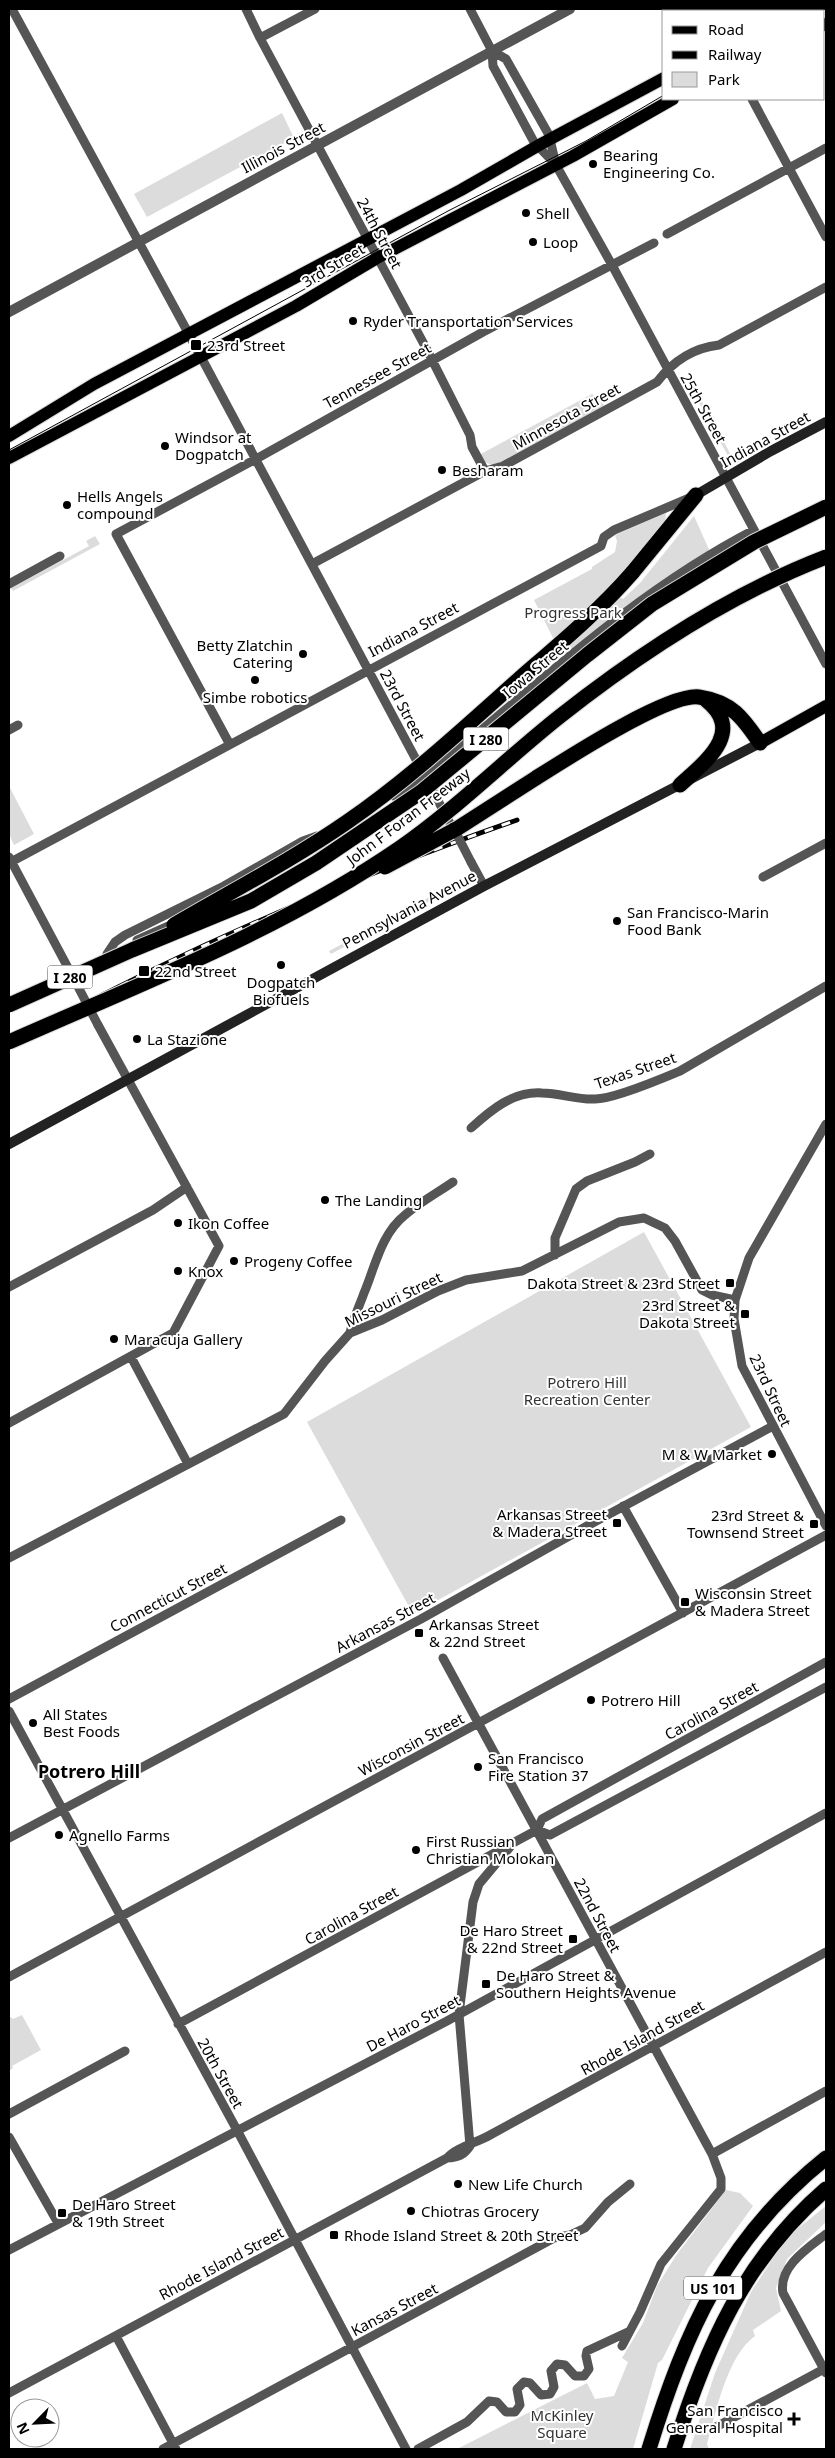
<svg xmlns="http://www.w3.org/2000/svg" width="835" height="2458" font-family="'Noto Sans',sans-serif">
	<rect width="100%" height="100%" fill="#fff"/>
	<path fill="#dcdcdc" d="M282,113l12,25 -147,79 -13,-23z
		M689,378l42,77 -3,1 -42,-77z
		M592,394l13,12 -105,58 -8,1 -10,-4 -3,-6z
		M666,513l-1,9 -57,68 15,9 17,-16 54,-67 17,38 -148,104 -29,-58 58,-31v-2l23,-15 2,-11 -2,-6z
		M95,536l5,8 -87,47 -2,-3 78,-42 -3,-5z
		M9,786l25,48 -20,11 -5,-11z
		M463,879l2,3 -134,72 -2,-3z
		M644,1232l107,195 -338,187 -106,-192z
		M22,2015l19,35 -29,16 1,2 -4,3v-53l2,-1 2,2z
		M726,2190l14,3 13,13 -45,62 -46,92 -4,3 -25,86h-176l130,-66 8,16 19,-3 14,-34 -6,-4 21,-35 14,-37 20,-32z
		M826,2206v16l-39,37 -11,29 5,23 -28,19 2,6c-28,20 -39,76 -48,108l2,5h-19l25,-76 36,-81 36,-55z"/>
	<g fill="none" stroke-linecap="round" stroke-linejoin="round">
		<g stroke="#dbdbdb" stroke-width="14">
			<path id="primary" d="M798,11l4,-2
				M824,25l2,-1
				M9,436l85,-52 367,-194 80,-46 123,-66
				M9,458l287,-152 81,-48 196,-102 100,-57
				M760,743l66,-37"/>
		</g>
		<g stroke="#dbdbdb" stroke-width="17">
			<path id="motorway" d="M632,573l64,-78
				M536,778c30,-19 132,-85 163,-81 33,5 44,21 61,46
				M680,785c25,-23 66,-53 26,-85
				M649,2449c37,-119 77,-211 177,-291
				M674,2449c32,-102 70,-189 152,-260"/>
		</g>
		<path stroke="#555" stroke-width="9" d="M12,9l173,318 266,498
			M246,9l14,29 165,308 45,89 2,12 13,24
			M470,9l22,42 1,15 41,76 22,23 56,100 214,399
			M260,38l55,-29
			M492,51l14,8 43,76 7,30
			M752,99l74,138
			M667,234l159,-86
			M312,564l173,-93 18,-5 154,-84c16,-21 35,-34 62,-37l107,-58
			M9,584l51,-28
			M9,730l9,-5
			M229,743l-113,-209 140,-75 227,-127 171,-89
			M393,796l33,-20c106,-86 206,-183 328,-246
			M9,857l65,122
			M471,862l13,24
			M9,863l592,-317 3,-9 10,-7 80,-34
			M763,877l63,-34
			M137,940l40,-18
			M107,954l8,-12 10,-7 99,-49 79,-45 14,-5
			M826,1124l-77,134 -14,42 -1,19 8,47 84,160
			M471,1128c20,-18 42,-37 71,-35 18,0 35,7 53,6 19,0 66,-20 85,-28l146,-85
			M555,1255v-17l21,-49 11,-8 48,-19 15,-8
			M9,1287l144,-77 34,-23
			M350,1333c3,-14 9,-26 14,-40 11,-26 17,-59 41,-78 14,-12 32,-22 48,-33
			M131,1357l57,107
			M9,1423l164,-90 46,-87 -121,-221
			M623,1506l60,107
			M9,1558l275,-144 41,-53 25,-28 32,-13 56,-29 28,-11 56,-9 97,-49 25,-4 21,10 10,13 27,49 10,5 23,5
			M443,1658l269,496 9,24v11l-60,75 -21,48 -18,34
			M9,1699l332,-179
			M9,1711l229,421 168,317
			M537,1830l13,5 276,-148
			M9,1838l412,-219 166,-93 186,-100
			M9,1977l817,-442
			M178,2024l359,-194 5,-11 284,-157
			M9,2114l116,-63
			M9,2137l49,86
			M470,2146l-11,-132 14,-112 6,-18 31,-37
			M712,2154l114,-63
			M447,2158c11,0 17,-3 23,-12
			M826,2234c-18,14 -48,33 -43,59l43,80
			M9,2250l438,-229 379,-208
			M116,2336l60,113
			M9,2393l438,-235c10,-11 29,-15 43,-23l336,-183
			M716,2427l108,-58
			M163,2449l391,-211 16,-3 15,-7 23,-26 22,-18
			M418,2449l49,-27 22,-21 8,1 9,10h9l5,-7 -3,-16 7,-7 6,1 11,12 9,-1 4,-7 -3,-16 6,-7 8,1 10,11h9l5,-7 -3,-13 1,-5 43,-20"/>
		<path stroke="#555" stroke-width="10" d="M9,312l561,-303"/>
		<path stroke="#222" stroke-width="10" d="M696,495l75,-44 55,-29
			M9,1144l475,-258 276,-143"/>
		<use href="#primary" stroke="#000" stroke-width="12"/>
		<use href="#motorway" stroke="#000" stroke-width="15"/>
		<path stroke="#000" stroke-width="1" d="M817,11l5,-2
			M9,450l439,-239 138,-70 78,-46"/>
		<g stroke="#000" stroke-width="5">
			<path id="rail" d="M9,1045c162,-91 333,-164 508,-225"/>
		</g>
		<use href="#rail" stroke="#fff" stroke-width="3" stroke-dasharray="9" stroke-linecap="butt"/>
		<g stroke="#dbdbdb" stroke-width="17" stroke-linecap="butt">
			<path id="motorway-bridge" d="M385,867l73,-39 78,-50
				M174,925c58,-34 118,-65 173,-103 61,-42 116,-93 172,-143 39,-34 79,-67 113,-106
				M9,1005l123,-55 119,-49 65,-38 105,-71 166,-137 65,-51 102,-62 72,-35
				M9,1042c133,-59 270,-111 391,-194 56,-39 105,-88 159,-131 81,-64 171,-123 267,-160"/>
		</g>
		<path stroke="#555" stroke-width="9" d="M453,827l18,35
			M74,979l24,46"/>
		<use href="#motorway-bridge" stroke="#000" stroke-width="15"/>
	</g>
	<g fill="#000" stroke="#fff" stroke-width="2">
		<circle cx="593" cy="164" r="5"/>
		<circle cx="526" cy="213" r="5"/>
		<circle cx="533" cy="242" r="5"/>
		<circle cx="353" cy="321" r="5"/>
		<rect x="190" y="339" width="12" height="12" rx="2.5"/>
		<circle cx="165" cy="446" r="5"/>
		<circle cx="442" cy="470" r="5"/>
		<circle cx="67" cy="505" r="5"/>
		<circle cx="303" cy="654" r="5"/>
		<circle cx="255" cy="680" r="5"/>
		<circle cx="617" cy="921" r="5"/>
		<circle cx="281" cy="965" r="5"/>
		<rect x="138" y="965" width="12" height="12" rx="2.5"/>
		<circle cx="137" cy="1039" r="5"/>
		<circle cx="325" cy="1200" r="5"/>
		<circle cx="178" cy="1223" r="5"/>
		<circle cx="234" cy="1261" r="5"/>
		<circle cx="178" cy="1271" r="5"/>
		<rect x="725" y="1278" width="10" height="10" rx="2.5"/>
		<rect x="740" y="1309" width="10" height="10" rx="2.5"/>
		<circle cx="114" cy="1339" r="5"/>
		<circle cx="772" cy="1454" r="5"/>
		<rect x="612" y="1518" width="10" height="10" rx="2.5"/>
		<rect x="809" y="1519" width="10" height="10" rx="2.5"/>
		<rect x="680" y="1597" width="10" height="10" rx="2.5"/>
		<rect x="414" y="1628" width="10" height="10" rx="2.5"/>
		<circle cx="591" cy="1700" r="5"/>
		<circle cx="33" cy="1723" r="5"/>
		<circle cx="478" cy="1767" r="5"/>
		<circle cx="59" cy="1835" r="5"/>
		<circle cx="416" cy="1850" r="5"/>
		<rect x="568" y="1934" width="10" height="10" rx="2.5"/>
		<rect x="481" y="1979" width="10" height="10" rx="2.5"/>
		<circle cx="458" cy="2184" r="5"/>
		<circle cx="411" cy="2211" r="5"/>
		<rect x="57" y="2208" width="10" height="10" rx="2.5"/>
		<rect x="329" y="2230" width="10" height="10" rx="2.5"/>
		<path d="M791.5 2411.5h5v5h5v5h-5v5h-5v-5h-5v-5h5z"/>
	</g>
	<g text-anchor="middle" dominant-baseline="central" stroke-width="4" stroke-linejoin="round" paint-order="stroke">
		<g fill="#fff" stroke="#4c4c4c" stroke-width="1">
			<rect x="463.5" y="727.5" width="45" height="23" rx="4"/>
			<rect x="47.5" y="965.5" width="45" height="23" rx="4"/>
			<rect x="684" y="2276.5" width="58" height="23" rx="4"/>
		</g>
		<g font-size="14" font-weight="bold" fill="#000">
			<text x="486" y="739">I 280</text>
			<text x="70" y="977">I 280</text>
			<text x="713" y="2288">US 101</text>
		</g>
		<g font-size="15" fill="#000" stroke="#fff">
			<text transform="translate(283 147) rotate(-28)">Illinois Street</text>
			<text transform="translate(380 233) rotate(62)">24th Street</text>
			<text transform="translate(333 265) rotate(-31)">3rd Street</text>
			<text transform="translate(377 375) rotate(-29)">Tennessee Street</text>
			<text transform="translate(704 408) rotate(61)">25th Street</text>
			<text transform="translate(566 416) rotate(-29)">Minnesota Street</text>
			<text transform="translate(765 439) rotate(-29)">Indiana Street</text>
			<text transform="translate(413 629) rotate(-28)">Indiana Street</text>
			<text transform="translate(535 669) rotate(-40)">Iowa Street</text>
			<text transform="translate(403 705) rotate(62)">23rd Street</text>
			<text transform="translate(408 816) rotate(-37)">John F Foran Freeway</text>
			<text transform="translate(409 909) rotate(-28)">Pennsylvania Avenue</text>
			<text transform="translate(635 1070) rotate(-19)">Texas Street</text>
			<text transform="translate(393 1299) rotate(-26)">Missouri Street</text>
			<text transform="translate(771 1390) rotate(65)">23rd Street</text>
			<text transform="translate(168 1597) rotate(-28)">Connecticut Street</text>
			<text transform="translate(385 1622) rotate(-28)">Arkansas Street</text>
			<text transform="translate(711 1710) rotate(-29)">Carolina Street</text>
			<text transform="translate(411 1744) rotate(-28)">Wisconsin Street</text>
			<text transform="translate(351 1915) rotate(-29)">Carolina Street</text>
			<text transform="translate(598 1915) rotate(62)">22nd Street</text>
			<text transform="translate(413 2023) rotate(-28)">De Haro Street</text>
			<text transform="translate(642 2037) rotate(-29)">Rhode Island Street</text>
			<text transform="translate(221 2073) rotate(61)">20th Street</text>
			<text transform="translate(221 2263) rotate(-28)">Rhode Island Street</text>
			<text transform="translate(394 2309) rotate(-28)">Kansas Street</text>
		</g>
		<g font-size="15" fill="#000" stroke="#fff" text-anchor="start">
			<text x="603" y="155">Bearing<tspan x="603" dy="17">Engineering Co.</tspan></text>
			<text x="536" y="213">Shell</text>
			<text x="543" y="242">Loop</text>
			<text x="363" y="321">Ryder Transportation Services</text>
			<text x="207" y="345">23rd Street</text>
			<text x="175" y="437">Windsor at<tspan x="175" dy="17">Dogpatch</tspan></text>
			<text x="452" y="470">Besharam</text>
			<text x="77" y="496">Hells Angels<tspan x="77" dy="17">compound</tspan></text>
			<text x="293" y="645" text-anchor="end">Betty Zlatchin<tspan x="293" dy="17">Catering</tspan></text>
			<text x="255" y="697" text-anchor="middle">Simbe robotics</text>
			<text x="627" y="912">San Francisco-Marin<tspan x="627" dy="17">Food Bank</tspan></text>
			<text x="155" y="971">22nd Street</text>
			<text x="281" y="982" text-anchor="middle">Dogpatch<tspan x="281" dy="17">Biofuels</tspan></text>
			<text x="147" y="1039">La Stazione</text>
			<text x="335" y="1200">The Landing</text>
			<text x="188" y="1223">Ikon Coffee</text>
			<text x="244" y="1261">Progeny Coffee</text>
			<text x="188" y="1271">Knox</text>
			<text x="720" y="1283" text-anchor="end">Dakota Street &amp; 23rd Street</text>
			<text x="735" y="1305" text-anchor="end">23rd Street &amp;<tspan x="735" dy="17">Dakota Street</tspan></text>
			<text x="124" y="1339">Maracuja Gallery</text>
			<text x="762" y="1454" text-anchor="end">M &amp; W Market</text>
			<text x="607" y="1514" text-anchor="end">Arkansas Street<tspan x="607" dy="17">&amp; Madera Street</tspan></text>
			<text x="804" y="1515" text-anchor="end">23rd Street &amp;<tspan x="804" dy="17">Townsend Street</tspan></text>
			<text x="695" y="1593">Wisconsin Street<tspan x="695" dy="17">&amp; Madera Street</tspan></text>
			<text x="429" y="1624">Arkansas Street<tspan x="429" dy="17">&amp; 22nd Street</tspan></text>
			<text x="601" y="1700">Potrero Hill</text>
			<text x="43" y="1714">All States<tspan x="43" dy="17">Best Foods</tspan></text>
			<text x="488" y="1758">San Francisco<tspan x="488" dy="17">Fire Station 37</tspan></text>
			<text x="69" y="1835">Agnello Farms</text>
			<text x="426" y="1841">First Russian<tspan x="426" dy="17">Christian Molokan</tspan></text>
			<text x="563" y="1930" text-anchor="end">De Haro Street<tspan x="563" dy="17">&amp; 22nd Street</tspan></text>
			<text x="496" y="1975">De Haro Street &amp;<tspan x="496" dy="17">Southern Heights Avenue</tspan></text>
			<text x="468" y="2184">New Life Church</text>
			<text x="72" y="2204">De Haro Street<tspan x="72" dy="17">&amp; 19th Street</tspan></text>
			<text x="421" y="2211">Chiotras Grocery</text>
			<text x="344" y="2235">Rhode Island Street &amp; 20th Street</text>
			<text x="783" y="2410" text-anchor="end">San Francisco<tspan x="783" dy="17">General Hospital</tspan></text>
		</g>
		<g font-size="15" fill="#333" stroke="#fff">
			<text x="573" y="612">Progress Park</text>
			<text x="587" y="1382">Potrero Hill<tspan x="587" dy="17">Recreation Center</tspan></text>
			<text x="562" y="2415">McKinley<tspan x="562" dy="17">Square</tspan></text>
		</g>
		<g font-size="18" font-weight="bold" fill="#000" stroke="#fff">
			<text x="89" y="1771">Potrero Hill</text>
		</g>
	</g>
	<rect width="835" height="2458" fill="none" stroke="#000000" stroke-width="20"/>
	<rect x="662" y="10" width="162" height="90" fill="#ffffff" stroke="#999999"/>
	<rect x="672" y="26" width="25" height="8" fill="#000000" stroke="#999999"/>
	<text x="708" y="35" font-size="15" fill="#000000">Road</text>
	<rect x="672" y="51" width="25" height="8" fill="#000000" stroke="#999999"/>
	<text x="708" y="60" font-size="15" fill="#000000">Railway</text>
	<rect x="672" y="72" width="25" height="15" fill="#dcdcdc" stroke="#999999"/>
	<text x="708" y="85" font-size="15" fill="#000000">Park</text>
	<g transform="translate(35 2423) rotate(246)"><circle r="24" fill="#ffffff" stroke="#999999"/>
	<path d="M0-4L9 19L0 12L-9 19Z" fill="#000000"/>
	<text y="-8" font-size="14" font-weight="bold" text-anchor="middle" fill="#000000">N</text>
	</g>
</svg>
